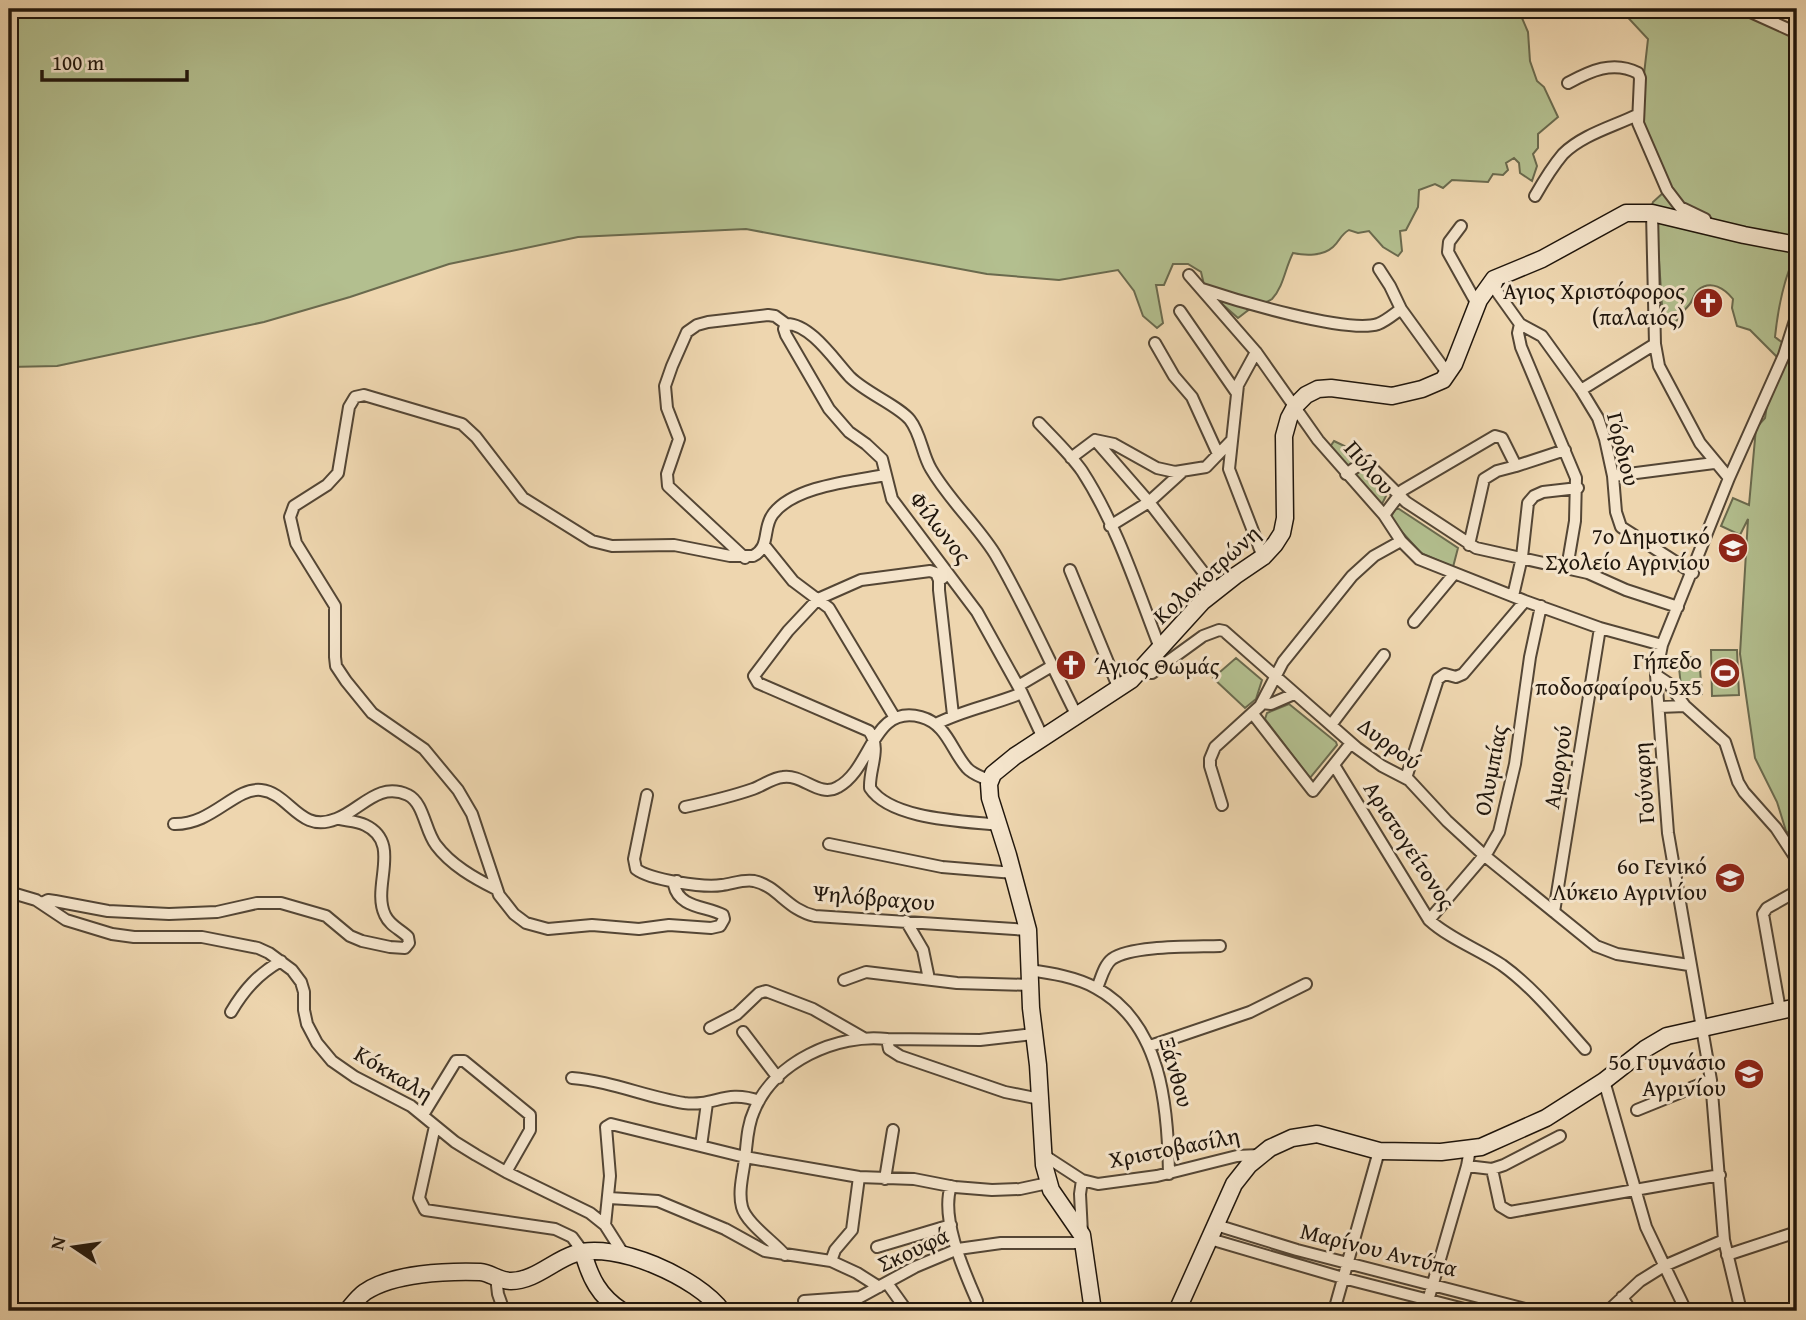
<svg xmlns="http://www.w3.org/2000/svg" width="1806" height="1320" font-family="'Gentium Book Plus',serif">
	<rect width="100%" height="100%" fill="#eed6af"/>
	<filter id="stains"><feTurbulence type="fractalNoise" baseFrequency=".00286" numOctaves="4"/><feColorMatrix values="0 0 0 0 .2 0 0 0 0 .09 0 0 0 0 .02 0 0 0 .5 -.17"/></filter>
	<radialGradient id="worn" r=".72"><stop offset=".6" stop-color="#630" stop-opacity="0"/><stop offset="1" stop-color="#630" stop-opacity=".3"/></radialGradient>
	<path fill="#b3bf8f" stroke="#6a6a4e" stroke-width="2" d="M9,9h1505l8,9 6,14 2,29 7,20 7,6 14,30 -20,17v14l-5,6 4,12 -5,15 -12,-8 -1,-10 -5,-5 -8,5 2,7 -5,5 -10,-1 -5,8 -36,-2 -9,8 -8,-4 -16,6 -1,17 -12,23 -6,1 2,20 -4,5 -15,-9 -14,-16 -11,2 -9,-3c-9,5 -9,11 -16,17 -10,9 -27,9 -40,6 -8,15 -9,33 -21,46 -5,4 -10,3 -16,6 -6,3 -12,9 -18,13l-33,-29 -4,-17 -13,-8h-15l-9,21h-8l7,38 -6,5 -14,-12 -9,-25 -16,-21 -59,10 -72,-6 -241,-45 -168,8 -129,27 -99,33 -86,25 -207,44 -48,1z
		M1620,9h116l52,26 9,1v215c-13,26 -19,57 -22,86l22,17v487l-11,-10 -9,-29 -22,-44 -15,-104 8,-135 -8,16 -19,-9 12,-28 16,7 7,-77 9,-10 4,-26 13,-30 -32,-32 -13,-4 -5,-18 1,-9c-8,-10 -22,-20 -35,-9 -4,3 -5,11 -9,15 -5,6 -9,9 -14,18l-12,-2 -4,-61 -8,-52 2,-6 11,-10 1,-19 -20,-43 -2,-13 -1,-25 6,-53z
		M1334,441l29,14 -19,15 -16,-20z
		M1362,466l24,30 -6,12 -31,-31z
		M1395,509h4l59,39 -5,19 -32,-14 -29,-32 -1,-4z
		M1711,650h26l2,45 -27,1z
		M1699,657l3,37 -20,2 -4,-38z
		M1236,658l26,22 -6,19 -11,9 -32,-30z
		M1289,704l47,38 1,3 -27,33 -45,-59 2,-6z"/>
	<g fill="none" stroke-linecap="round" stroke-linejoin="round">
		<g stroke="#544635" stroke-width="14">
			<path id="street" d="M1744,9l53,24
				M1568,83c22,-12 45,-23 70,-10l2,5 -2,45 29,67 13,17 25,12
				M1535,196c8,-14 17,-29 28,-42 19,-19 49,-27 74,-39
				M1652,213l3,131 4,22 41,77 29,35
				M1461,226l-12,16 -1,10 29,52
				M1379,269l11,17 11,23 47,65
				M1189,275l67,77 62,88 66,75 17,26 18,18 106,42 75,27 62,17
				M1490,282l30,42 -2,9 3,14 55,131 -1,43 -8,47
				M1202,289c33,11 145,45 176,35 8,-3 16,-10 23,-15
				M1180,311l56,81
				M1520,324l22,12 39,54 17,28 7,21 8,37 3,36 5,15 72,46
				M1155,343l19,33 18,21 26,57
				M1256,352l-18,33 -9,84 34,88
				M1581,390l74,-46
				M1039,423c15,16 31,31 43,48 35,54 55,118 78,177
				M1095,440l19,4 43,24 18,4 31,-5 25,-26
				M1071,458l24,-18 54,62 68,88
				M1346,474l16,-11h5l39,39 70,46 112,25 38,17 52,17
				M1613,476l101,-13
				M1384,515l19,-25 92,-54 7,2 14,28 49,-16
				M1110,526l39,-24 33,-30
				M764,545l29,36 36,27 66,110
				M1469,545l15,-66 13,-8 19,-5
				M745,558l-77,-72 -1,-12 12,-35 -12,-31 -2,-22 7,-20 15,-34 10,-7 11,-3 60,-7 7,1 11,8
				M1070,570l49,119
				M943,578l-4,2v10l14,125
				M939,580l-3,-7 -6,-2 -69,9 -43,19 -30,32 -34,45 4,7 111,48c13,18 0,37 1,57 21,32 95,33 130,37
				M1513,596l9,-39 6,-54 6,-7 9,-4 35,-4
				M1414,622l40,-48
				M1139,672l13,1 51,-37 16,-6 5,1 133,117 25,18 27,14 38,41 38,35 111,90 21,8 72,11
				M1656,675l12,8 17,23 40,36 13,40 6,10 32,36 21,32
				M1018,686l34,-20
				M1262,703l9,1 23,-10
				M1659,707l26,-1
				M1253,714l60,77 38,-48
				M936,724c27,-14 57,-19 86,-31
				M1331,725l53,-70
				M1043,738l-21,-45 -45,-81 -85,-113 -10,-40 -16,-15 -17,-12 -20,-23 -43,-74 -2,-6 2,-5c24,-1 49,37 64,53 16,16 49,29 60,43 11,14 12,34 21,49 18,31 45,55 64,85 30,51 55,109 82,162
				M1334,765l95,155c21,19 49,29 73,45 32,23 57,55 83,84
				M1406,778l32,-99 7,-5 11,3 7,-3 62,-73
				M647,795l-13,64 2,10c14,11 68,19 86,16 10,-1 21,-6 32,-4 24,5 33,29 61,35l213,14
				M1222,805l-12,-39v-7l5,-12 45,-41 23,-44 69,-86 22,-20 27,-15
				M685,807c23,-5 45,-10 68,-18 9,-3 19,-11 30,-12 20,-3 36,21 55,10 34,-18 34,-83 83,-70 26,7 30,33 46,51 5,6 15,9 23,13
				M174,824c38,1 61,-37 87,-34 29,3 38,44 75,29 25,-9 42,-38 72,-24 16,8 17,36 28,50 15,20 38,33 60,44
				M829,844l113,23 72,6
				M677,881l-3,4c5,23 32,21 49,30l1,4 -4,7 -9,2 -42,-3 -30,4 -47,-4 -44,4 -22,-6 -12,-9 -15,-19 -27,-81 -14,-24 -34,-41 -52,-36 -26,-32 -10,-15 -1,-9v-51l-39,-63 -6,-26 4,-11 33,-21 11,-12 11,-66 6,-10 9,-2 98,29 14,13 47,61 69,43 20,5 62,-1 56,11h23c18,-9 9,-28 20,-42 21,-28 80,-33 112,-39
				M9,892l27,8 30,20 46,14 22,3h68l56,11 11,5 23,17 9,12 3,10v18l3,14 10,19 15,18 23,16 56,29 44,36 21,13 30,17 84,41 15,12 19,30
				M42,903l6,-3 7,1 53,10 61,3 48,-2 40,-9h24l45,13 24,20 12,5 28,6 15,1 4,-5 -1,-6c-8,-8 -18,-11 -23,-22 -14,-29 18,-72 -20,-90 -8,-4 -18,-4 -26,-6
				M1554,912l46,-284
				M1429,920l59,-69 11,-19 16,-68 15,-107 11,-51
				M906,921l17,29 6,29
				M1029,970c22,3 47,7 67,18 66,36 72,119 73,186
				M844,980l22,-8 91,11 73,2
				M1097,988c4,-9 7,-23 15,-29 20,-14 82,-12 108,-13
				M1780,1010l-17,-96 4,-6 30,-17
				M231,1012c13,-22 27,-38 50,-51
				M710,1028l27,-14 22,-21 7,-2 47,18 49,28
				M743,1032l35,46
				M887,1039l93,1 53,-6
				M1150,1046l100,-34 56,-28
				M572,1078c39,3 74,19 112,25 31,4 41,-14 75,-2
				M1604,1081l42,146 40,84
				M1637,1110l74,-30
				M423,1115l33,-54h8l66,54v15l-24,42
				M435,1126l-16,72 6,12 130,19 17,8 11,15
				M701,1146l6,-43
				M1042,1154l40,26 16,4 59,-8 80,-20 22,-1
				M1467,1166l25,3 12,-4 56,-29
				M1492,1169l8,37 10,6 210,-37
				M885,1179l8,-49
				M951,1186c-11,32 13,85 26,115
				M609,1198l49,3 67,28 40,22 66,10 26,12 22,14
				M605,1225l5,-49 -4,-49 5,-3 134,33 114,20 55,2 41,8 37,3 28,-1 28,-6
				M1216,1225l81,25 236,61
				M1082,1233l-2,-39 2,-14
				M1210,1239l133,39 129,33
				M877,1247l74,-22
				M785,1255c-11,-13 -39,-32 -43,-48 -4,-15 1,-33 3,-48 2,-16 2,-33 9,-48 20,-49 83,-78 133,-72l2,10 11,7 105,36 35,7
				M1727,1255l70,-23
				M831,1261l4,-11 17,-20 7,-53
				M496,1277l2,17 6,17
				M887,1283l20,28
				M1622,1297l9,14
				M804,1301l56,-4 55,-30 43,-18 43,-6h82
				M1026,1309l1,2
				M1334,1311l45,-160
				M1425,1311l42,-145 3,-17
				M1608,1311l32,-30 24,-15 60,-26
				M1741,1311l-17,-71 -13,-160 -43,-247 -12,-158 6,-30 67,-167 55,-123 13,-41"/>
		</g>
		<g stroke="#20160c" stroke-width="19">
			<path id="secondary" d="M583,1252c7,26 16,44 39,59
				M347,1311c6,-7 11,-14 18,-19 28,-19 82,-21 115,-20 11,1 19,9 31,9 23,0 42,-20 63,-27 41,-14 124,24 148,57
				M1093,1311l-11,-76 -31,-45 -7,-25 -6,-100 -7,-57 -3,-78 -20,-75 -18,-57 -1,-14 4,-10 22,-18 116,-76 71,-78 33,-26 28,-19 12,-13 7,-11 3,-15 -1,-82 5,-18 7,-13 10,-10 12,-6 13,-1 61,8 30,-7 21,-9 11,-16 25,-64 15,-21 48,-20 84,-46h26l92,22 53,10
				M1177,1311l57,-127 15,-19 21,-17 22,-10 25,-4 62,17 62,1 40,-5 65,-29 58,-37 41,-32 22,-13 130,-29"/>
		</g>
		<use href="#street" stroke="#f4e4cb" stroke-width="10"/>
		<use href="#secondary" stroke="#f4e4cb" stroke-width="16"/>
	</g>
	<defs>
		<g id="church-disc" transform="scale(1.575)"><circle r="9.5" fill="#8f2418" stroke="#f4e4cb"/><path d="M-1.2-6h2.4v3.5h3.3v2.4h-3.3V6h-2.4V-.1h-3.3v-2.4h3.3Z" fill="#fff"/></g>
		<g id="school-disc" transform="scale(1.575)"><circle r="9.5" fill="#8f2418" stroke="#f4e4cb"/><path d="M0-5L7-2L0 1L-7-2ZM-4 1L0 2.5L4 1V4Q0 6-4 4Z" fill="#fff"/></g>
		<g id="stadium-disc" transform="scale(1.575)"><circle r="9.5" fill="#8f2418" stroke="#f4e4cb"/><path d="M0-5a6.5 5 0 1 0 0 10a6.5 5 0 1 0 0-10ZM-3.5-1.8h7v3.6h-7Z" fill="#fff"/></g>
	</defs>
	<g fill-rule="evenodd">
		<use href="#church-disc" x="1708" y="303"/>
		<use href="#school-disc" x="1733" y="548"/>
		<use href="#church-disc" x="1071" y="665"/>
		<use href="#stadium-disc" x="1725" y="673"/>
		<use href="#school-disc" x="1730" y="878"/>
		<use href="#school-disc" x="1749" y="1074"/>
	</g>
	<g text-anchor="middle" dominant-baseline="central" stroke-width="6" stroke-linejoin="round" paint-order="stroke">
		<g font-size="23" fill="#20160c" stroke="#f4e4cb" text-anchor="end">
			<text x="1685" y="290">Άγιος Χριστόφορος<tspan x="1685" dy="26">(παλαιός)</tspan></text>
			<text x="1710" y="535">7ο Δημοτικό<tspan x="1710" dy="26">Σχολείο Αγρινίου</tspan></text>
			<text x="1702" y="660">Γήπεδο<tspan x="1702" dy="26">ποδοσφαίρου 5x5</tspan></text>
			<text x="1094" y="665" text-anchor="start">Άγιος Θωμάς</text>
			<text x="1707" y="865">6ο Γενικό<tspan x="1707" dy="26">Λύκειο Αγρινίου</tspan></text>
			<text x="1726" y="1061">5ο Γυμνάσιο<tspan x="1726" dy="26">Αγρινίου</tspan></text>
		</g>
		<g font-size="23" fill="#20160c" stroke="#f4e4cb">
			<text transform="translate(1624 449) rotate(76)">Γόρδιου</text>
			<text transform="translate(1370 467) rotate(49)">Πύλου</text>
			<text transform="translate(941 527) rotate(52)">Φίλωνος</text>
			<text transform="translate(1206 574) rotate(-42)">Κολοκοτρώνη</text>
			<text transform="translate(1390 743) rotate(36)">Δυρρού</text>
			<text transform="translate(1557 767) rotate(-81)">Αμοργού</text>
			<text transform="translate(1490 770) rotate(-79)">Ολυμπίας</text>
			<text transform="translate(1643 783) rotate(-94)">Γούναρη</text>
			<text transform="translate(1410 845) rotate(57)">Αριστογείτονος</text>
			<text transform="translate(874 897) rotate(5)">Ψηλόβραχου</text>
			<text transform="translate(1177 1072) rotate(74)">Ξάνθου</text>
			<text transform="translate(394 1073) rotate(31)">Κόκκαλη</text>
			<text transform="translate(1174 1147) rotate(-11)">Χριστοβασίλη</text>
			<text transform="translate(913 1249) rotate(-25)">Σκουφά</text>
			<text transform="translate(1379 1249) rotate(14)">Μαρίνου Αντύπα</text>
		</g>
	</g>
	<rect width="1806" height="1320" fill="none" stroke="#eed6af" stroke-width="35"/>
	<rect x="10" y="10" width="1785" height="1299" fill="none" stroke="#20160c" stroke-width="3.5"/>
	<rect x="18" y="18" width="1771" height="1285" fill="none" stroke="#20160c" stroke-width="2"/>
	<g transform="translate(74 1247) rotate(283)" stroke="#f4e4cb" stroke-width="5" paint-order="stroke">
	<path d="M0-5L12 26L0 18L-12 26Z" fill="#20160c"/>
	<text y="-10" font-size="19" font-weight="bold" text-anchor="middle" fill="#20160c">N</text>
	</g>
	<path d="M42 70v10h145v-10" fill="none" stroke="#20160c" stroke-width="3.5"/>
	<text x="52" y="70" font-size="21" fill="#20160c" stroke="#f4e4cb" stroke-width="5" paint-order="stroke">100 m</text>
	<rect width="100%" height="100%" filter="url(#stains)"/>
	<rect width="100%" height="100%" fill="url(#worn)"/>
</svg>
